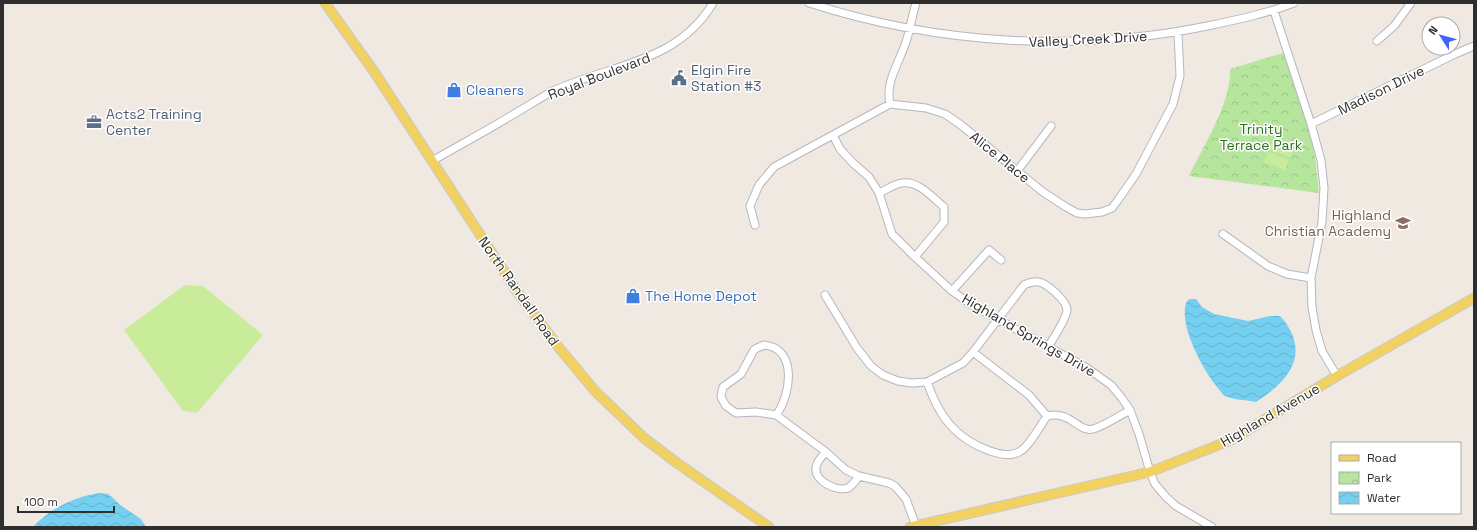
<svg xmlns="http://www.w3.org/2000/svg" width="1477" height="530" font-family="'Space Grotesk',sans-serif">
	<defs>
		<pattern id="park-crowns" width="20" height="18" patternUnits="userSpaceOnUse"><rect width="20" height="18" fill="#b6e59e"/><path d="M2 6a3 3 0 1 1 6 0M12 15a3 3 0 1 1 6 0" fill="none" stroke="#9dc588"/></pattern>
		<pattern id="water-waves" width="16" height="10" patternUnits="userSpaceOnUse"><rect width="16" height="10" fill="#75cff0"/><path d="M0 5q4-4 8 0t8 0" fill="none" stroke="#66b2ce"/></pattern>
	</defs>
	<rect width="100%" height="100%" fill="#efe9e1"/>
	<path fill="url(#park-crowns)" d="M1283,53l19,53 12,41 5,46 -130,-17c14,-29 43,-75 41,-107z"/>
	<path fill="#c9ec9a" d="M1273,139l22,8 -5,10 -21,-8z
		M1268,152l21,8 -4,10 -21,-8z
		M185,285l18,1 60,49 -66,78 -14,-2 -59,-81z"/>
	<path fill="url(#water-waves)" d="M1190,299h6l6,8 12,7 34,7 22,-5h10c5,5 9,11 12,18 13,30 -12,53 -36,68 -9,-2 -22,-2 -31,-6 -3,-2 -6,-7 -8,-9 -14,-17 -40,-64 -30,-86z
		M100,493l8,1 4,3 8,8 21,14 5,8h-113c17,-19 44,-31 67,-34z"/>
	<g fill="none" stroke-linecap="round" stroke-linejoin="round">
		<g stroke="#b4b7c1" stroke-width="9">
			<path id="minor" d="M809,3c130,42 271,50 403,22 28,-6 56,-12 82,-22
				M1274,11l37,113 10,36 3,28 -2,34 -11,56 1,29 4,23 6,21 15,25
				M1377,41l17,-15 17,-23
				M890,104c-5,-22 9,-41 16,-62 4,-12 6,-26 10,-39
				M1311,124l144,-70 19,-8
				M833,135l7,14 13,14 16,14 10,16 13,41 23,23 37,34 20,14 115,63 24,17 10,12 9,13 9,24 11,38 5,12 11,13 10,9 36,21
				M432,161c26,-15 52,-29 77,-44 14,-8 28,-17 42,-25 58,-28 126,-28 162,-89
				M1018,170l33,-44
				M879,193c7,-3 15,-9 23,-10 16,-3 31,15 42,24v15l-29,35
				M755,225l-5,-19 9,-21 15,-18 116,-63 36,4 19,6 16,11 82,67 23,15 11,6 8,1 17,-2 10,-4 6,-8 18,-26 37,-70 7,-28 -2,-43
				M1223,234l45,32 19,8 24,4
				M952,291l37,-41 12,10
				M825,295l32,53 14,18 12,9 15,6 14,2 15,-1 36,-19 10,-11 51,-67c5,-2 9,-4 14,-3 9,1 29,19 29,28 -1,10 -13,27 -19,37
				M764,345c34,3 27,51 12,70l-20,-3 -20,1 -10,-7 -4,-7 -1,-3 2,-9 18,-13 13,-24 3,-2z
				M973,352l56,43 18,21
				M927,382c12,34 27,56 63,69 10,3 19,6 29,1 10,-5 21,-26 28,-36 23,-6 32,17 46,13 9,-2 28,-14 37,-19
				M776,415l50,37 20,18 13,6 30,7 6,3 11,13 10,27
				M826,452c-4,4 -10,10 -10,16 -2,13 21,24 32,20 5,-3 8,-8 11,-12"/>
		</g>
		<g stroke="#c9c9c9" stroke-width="11">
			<path id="major" d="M325,3l48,67 145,223 42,56 35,42 49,47 33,25 92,64
				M910,527l240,-55 81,-32 106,-64 137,-78"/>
		</g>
		<use href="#minor" stroke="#fff" stroke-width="7"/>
		<use href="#major" stroke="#f2d163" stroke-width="9"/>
	</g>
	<defs>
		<g id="civic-bare" transform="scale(1.2)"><path d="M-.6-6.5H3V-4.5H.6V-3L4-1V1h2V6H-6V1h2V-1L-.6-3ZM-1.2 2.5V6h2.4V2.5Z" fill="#5c6f8a" stroke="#fff" stroke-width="2.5" paint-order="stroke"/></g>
		<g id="shop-bare" transform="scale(1.2)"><path d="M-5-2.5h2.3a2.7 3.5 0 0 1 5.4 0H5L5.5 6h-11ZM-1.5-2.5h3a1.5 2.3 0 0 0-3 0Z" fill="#3f7fe0" stroke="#fff" stroke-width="2.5" paint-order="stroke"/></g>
		<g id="office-bare" transform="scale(1.2)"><path d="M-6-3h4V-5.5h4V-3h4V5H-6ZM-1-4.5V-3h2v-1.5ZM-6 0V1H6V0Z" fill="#5c6f8a" stroke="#fff" stroke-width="2.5" paint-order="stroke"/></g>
		<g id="school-bare" transform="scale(1.2)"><path d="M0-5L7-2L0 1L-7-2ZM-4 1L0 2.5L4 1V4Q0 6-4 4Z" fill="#8d6e63" stroke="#fff" stroke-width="2.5" paint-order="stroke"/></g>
	</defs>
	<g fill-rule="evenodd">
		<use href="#civic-bare" x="679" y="78"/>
		<use href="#shop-bare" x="454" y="90"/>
		<use href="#office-bare" x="94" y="122"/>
		<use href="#school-bare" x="1403" y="223"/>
		<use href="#shop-bare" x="633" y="296"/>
	</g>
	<g text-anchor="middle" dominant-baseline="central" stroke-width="3" stroke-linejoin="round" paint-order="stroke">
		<g font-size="14" fill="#2e2e2e" stroke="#fff">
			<text transform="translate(1088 39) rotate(-3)">Valley Creek Drive</text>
			<text transform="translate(599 76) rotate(-21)">Royal Boulevard</text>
			<text transform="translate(1381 90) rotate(-26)">Madison Drive</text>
			<text transform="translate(1000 157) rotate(39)">Alice Place</text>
			<text transform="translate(519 291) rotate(55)">North Randall Road</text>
			<text transform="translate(1029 335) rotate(30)">Highland Springs Drive</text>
			<text transform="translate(1270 415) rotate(-30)">Highland Avenue</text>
		</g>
		<g font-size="14" fill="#4e5e75" stroke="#fff" text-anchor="start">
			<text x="691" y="70">Elgin Fire<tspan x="691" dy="16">Station #3</tspan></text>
			<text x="106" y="114">Acts2 Training<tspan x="106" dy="16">Center</tspan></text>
		</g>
		<g font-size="14" fill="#366cbe" stroke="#fff" text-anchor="start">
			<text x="466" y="90">Cleaners</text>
			<text x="645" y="296">The Home Depot</text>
		</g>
		<g font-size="14" fill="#2c6e1b" stroke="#fff">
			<text x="1261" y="129">Trinity<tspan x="1261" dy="16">Terrace Park</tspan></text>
		</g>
		<g font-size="14" fill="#785e54" stroke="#fff" text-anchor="end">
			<text x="1391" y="215">Highland<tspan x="1391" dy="16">Christian Academy</tspan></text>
		</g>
	</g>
	<rect width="1477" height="530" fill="none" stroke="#2e2e2e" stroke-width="8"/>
	<rect x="1331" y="442" width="130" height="72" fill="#ffffff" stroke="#ababab"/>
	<rect x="1339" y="455" width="20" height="6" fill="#f2d163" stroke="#ababab"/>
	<text x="1367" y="462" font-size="12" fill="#2e2e2e">Road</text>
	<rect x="1339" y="472" width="20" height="12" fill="url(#park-crowns)" stroke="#ababab"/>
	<text x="1367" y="482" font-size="12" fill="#2e2e2e">Park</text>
	<rect x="1339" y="492" width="20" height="12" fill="url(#water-waves)" stroke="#ababab"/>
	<text x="1367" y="502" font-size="12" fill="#2e2e2e">Water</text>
	<g transform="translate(1441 36) rotate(306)"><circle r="19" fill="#ffffff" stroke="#ababab"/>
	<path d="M0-3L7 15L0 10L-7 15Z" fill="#4264fb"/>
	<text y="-6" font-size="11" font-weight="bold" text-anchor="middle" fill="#2e2e2e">N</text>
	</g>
	<path d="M18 506v6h96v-6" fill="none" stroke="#2e2e2e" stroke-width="2"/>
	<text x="24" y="506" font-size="12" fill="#2e2e2e" stroke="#ffffff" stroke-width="3" paint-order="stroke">100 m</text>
</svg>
